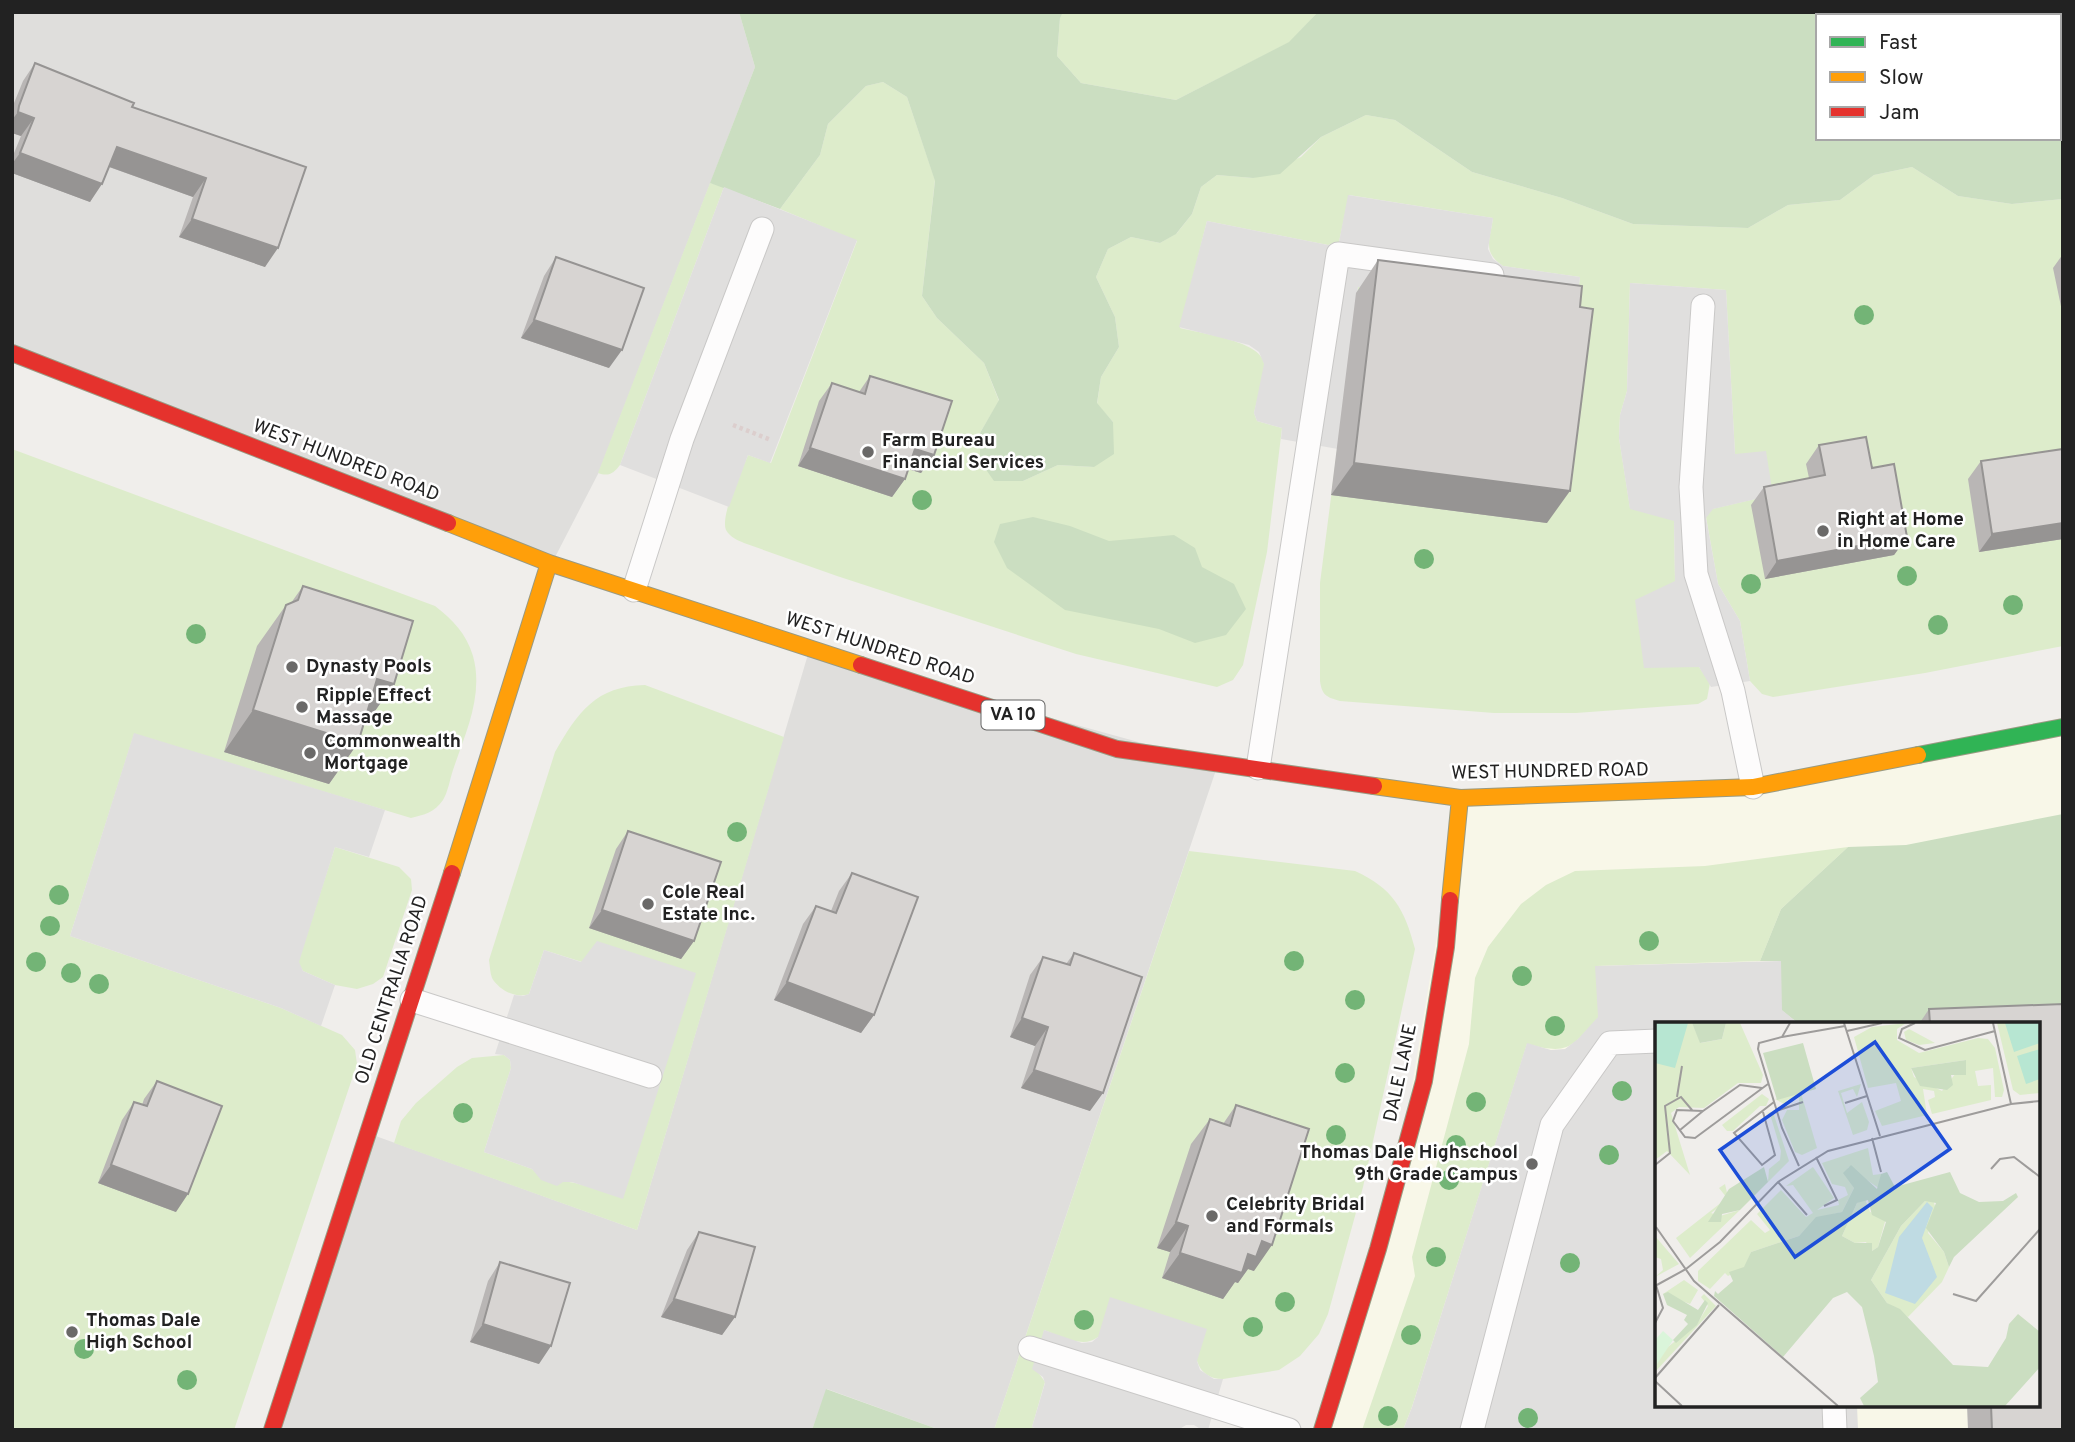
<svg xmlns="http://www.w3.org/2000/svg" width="2075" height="1442" font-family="Overpass,sans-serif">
	<rect width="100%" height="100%" fill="#f0eeeb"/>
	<path fill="#dfdedc" d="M12,12h727l16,55 -156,405 -47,91 -540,-212z
		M809,651l409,113 -224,666h-54l-113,-41 -15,41h-538l96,-296 267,96z"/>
	<path fill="#f8f7e8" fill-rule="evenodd" d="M2063,733v697h-738l60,-182 75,-450 299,-6zM1657,1024h381v381h-381z"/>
	<path fill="#ddeccb" d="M1063,12h255l-28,30 -114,58 -95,-17 -24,-27 3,-39z
		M883,82l24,15 28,83 -13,116 15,22 47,45 15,38 -19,32 43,48 35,-16 36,2 19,-45 -16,-18 4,-27 18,-30 -4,-30 -19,-40 12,-28 23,-12 29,6 17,-10 15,-19 9,-27 16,-12 36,3 48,-21 20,-20 45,-22 29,5 77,52 90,26 71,26 115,4 40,-23 52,-5 34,-25 38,-8 46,29 54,8 51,-5v447l-138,27 -152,24 -11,-3 -12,-13 -10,-60 -22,-37 -12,-67 6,-8 60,-14 -37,-41 -9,-164 -96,-7 -3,108 -7,24 -1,23 11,70 44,12 1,61 -31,86h55l11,16 -3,16 -9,5 -122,9h-82l-154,-12c-14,-4 -18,-6 -20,-20v-98l38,-296 217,28 5,-38 -77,-11c-21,-14 -13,-26 -10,-48l-144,-23 -10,47 -11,3 -121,-24 -27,107c19,5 81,13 84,35 1,12 -7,37 -10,50l3,8 25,7 -15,124 -24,113 -10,15 -16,7 -141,-33 -239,-78 -93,-33c-7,-3 -14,-6 -18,-13 -6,-15 16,-59 22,-75l23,8 86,-222 -77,-32 40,-54 8,-31 38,-38z
		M710,183l14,4 -104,278c-6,8 -11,12 -22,8z
		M12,449l423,157c18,14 31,27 38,50 11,39 -8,78 -20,114 -3,9 -5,22 -10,30 -8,12 -19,15 -32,18l-277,-84 -64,202 211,72 61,27 13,15 2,14 -123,366h-222z
		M645,685l139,52 -147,493 -243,-87 7,-22 15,-18 41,-36 15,-9 32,-3 6,5 1,8 -27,84 48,17c12,11 28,11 43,14 16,4 32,10 48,15l-41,-236 -38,-12 -15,44c-13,5 -30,-4 -37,-16 -2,-5 -2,-12 -3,-18l66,-208c23,-40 41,-66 90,-67z
		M335,847l64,20 12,12 1,11 -29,87 -10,7 -16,5 -22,-4 -32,-14 -5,-9z
		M1848,847l-67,62 -21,52 -164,5 3,51c-28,31 -30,38 -72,27l-115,363 -9,23h-41l53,-154 -3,-19 57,-213 6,-66 13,-31 33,-43 25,-19 29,-14 130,-5z
		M1189,851l166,20c38,17 50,39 60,78l-52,238 -35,127 -9,20 -19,22 -21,14 -56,9c-13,0 -22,-6 -26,-18l-99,-24c-15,12 -37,-1 -54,-7l-6,42 7,10 -13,45 8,3h-46z"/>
	<path fill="#cbdec1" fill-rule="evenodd" d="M739,12h324l-3,6 -3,38 24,27 95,17 113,-58 29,-30h745v187l-51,5 -54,-8 -46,-29 -38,8 -34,25 -52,5 -40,23 -115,-4 -71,-26 -90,-26 -77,-52 -29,-5 -45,22 -41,37 -27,4 -36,-3 -16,12 -9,27 -16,20 -16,9 -29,-6 -23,12 -12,28 19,40 4,30 -18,30 -4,26 16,19 1,32 -20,13 -36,-2 -35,16h-29l-14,-20v-28l19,-33 -15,-37 -47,-45 -15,-22 13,-115 -28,-84 -24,-15 -17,4 -38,38 -8,31 -40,54 -70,-26 45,-116zM1818,16h241v122h-241z
		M1033,517l37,9 39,15 65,-6 21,13 7,19 32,17 12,25 -20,26 -31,8 -36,-14 -94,-19 -58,-42 -13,-26 6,-18z
		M2063,814v222l-25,-12h-239l-18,-14v-49h-21l21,-52 67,-62 58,-2z
		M826,1389l114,41h-128z"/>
	<path fill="#e0dfde" d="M724,187l133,53 -87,223 -22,-8 -19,52 -109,-42z
		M1348,195l145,23 -5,31 5,10 10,7 77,11 -5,38 -217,-28 -20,162 -57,-10 1,-11 -25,-7 -3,-8 10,-49 -5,-12 -10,-7 -70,-18 28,-106 121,24 11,-3z
		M1630,283l96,7 9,164 31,-3 7,44 -60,14 -7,9 12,66 22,37 10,60 -39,6 -12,-20 -55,1 -9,-68 40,-19 -1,-60 -44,-12 -11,-71 1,-23 7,-24z
		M134,733l251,77 -16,47 -34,-10 -36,115 4,9 32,14 -14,41 -40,-18 -211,-72z
		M597,941l99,32 -73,226 -51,-17h-9l-6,4 -16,-6 -9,-11 -48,-17 27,-84 -1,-8 -6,-5 -9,-1 19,-59 9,1 6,-2 15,-44 37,12z
		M1781,961l1,49 17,14h-142v381h200l1,25h-455l9,-23 115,-364 24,7 14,-1 13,-10 20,-22 -3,-51z
		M1110,1297l97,32 -10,32 3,9 14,9h9l-15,51h-6l-8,-5h-8l-8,5h-138l-8,-3 13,-44 -2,-6 -11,-8 12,-39 38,13 10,-1 6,-5z"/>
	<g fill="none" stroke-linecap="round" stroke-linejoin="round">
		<g stroke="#c9c8c7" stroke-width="25">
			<path id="lane" d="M1703,306l-12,181 5,87 37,117 20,96
				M634,590l48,-151 80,-210
				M1258,768l80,-514 154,21
				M412,1000l238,76
				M1030,1348l259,82
				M1834,1405l1,25
				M1472,1430l80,-305 58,-82 47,-2"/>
		</g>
		<g stroke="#999a82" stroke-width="18">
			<path id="fast" d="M1918,755l145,-28"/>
		</g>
		<g stroke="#999a82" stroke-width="18">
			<path id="slow" d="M448,523l101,40 312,102
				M1374,786l86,12 293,-11 165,-32
				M452,873l97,-310
				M1450,900l10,-102"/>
		</g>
		<g stroke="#999a82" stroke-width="18">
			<path id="jam" d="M12,353l436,170
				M861,665l256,84 257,37
				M272,1430l180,-557
				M1322,1430l56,-181 46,-168 22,-134 4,-47"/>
		</g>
		<path stroke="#dccecd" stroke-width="4.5" stroke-dasharray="3.5 3.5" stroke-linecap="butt" d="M733,425l38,15"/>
		<use href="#lane" stroke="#fdfcfc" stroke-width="23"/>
		<use href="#fast" stroke="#30b455" stroke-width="16"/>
		<use href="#slow" stroke="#ff9f0a" stroke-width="16"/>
		<use href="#jam" stroke="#e5322d" stroke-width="16"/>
	</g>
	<g fill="#73b476">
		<circle cx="1864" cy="315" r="10"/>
		<circle cx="922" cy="500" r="10"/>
		<circle cx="1424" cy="559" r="10"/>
		<circle cx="1907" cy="576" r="10"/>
		<circle cx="1751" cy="584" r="10"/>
		<circle cx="2013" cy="605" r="10"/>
		<circle cx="1938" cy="625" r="10"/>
		<circle cx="196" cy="634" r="10"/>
		<circle cx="737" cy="832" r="10"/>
		<circle cx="59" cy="895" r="10"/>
		<circle cx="50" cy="926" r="10"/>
		<circle cx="1649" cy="941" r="10"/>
		<circle cx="1294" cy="961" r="10"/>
		<circle cx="36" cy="962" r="10"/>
		<circle cx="71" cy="973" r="10"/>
		<circle cx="1522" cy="976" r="10"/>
		<circle cx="99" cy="984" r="10"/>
		<circle cx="1355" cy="1000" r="10"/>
		<circle cx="1555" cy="1026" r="10"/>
		<circle cx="1345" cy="1073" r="10"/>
		<circle cx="1622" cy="1091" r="10"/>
		<circle cx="1476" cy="1102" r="10"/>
		<circle cx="463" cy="1113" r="10"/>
		<circle cx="1336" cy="1135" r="10"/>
		<circle cx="1456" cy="1145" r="10"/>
		<circle cx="1609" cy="1155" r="10"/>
		<circle cx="1449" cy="1180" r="10"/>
		<circle cx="1436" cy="1257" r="10"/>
		<circle cx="1570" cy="1263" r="10"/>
		<circle cx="1285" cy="1302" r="10"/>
		<circle cx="1084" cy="1320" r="10"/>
		<circle cx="1253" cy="1327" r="10"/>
		<circle cx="1411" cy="1335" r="10"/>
		<circle cx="84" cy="1349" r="10"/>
		<circle cx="187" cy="1380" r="10"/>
		<circle cx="1388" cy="1416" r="10"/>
		<circle cx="1528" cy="1418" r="10"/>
	</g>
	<path fill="#b9b6b5" d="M35,63l97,44 174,60 -41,100 -86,-30 14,-40 -84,-30 -19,35 -78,-29v-15l9,-22 -9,-3v-25l11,-27z
		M2063,254v62l-10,-48z
		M556,257l53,111 -88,-30 23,-62z
		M1378,260l169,263 -216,-28 25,-202z
		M870,376l64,79 -13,18 -13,-4 -3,10 -13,18 -94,-31 21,-65 13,-18 27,9z
		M1819,445l53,23 35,69 -13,18 -129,24 -14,-74 13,-18 45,-9 -3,-14z
		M2063,449v90l-84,13 -11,-73 13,-18z
		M303,586l91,98 -29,41h-2l-5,18 -29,41 -105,-32 33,-106 29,-41 5,-2z
		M628,831l66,110 -13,18 -92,-31 27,-79z
		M852,873l22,142 -13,18 -87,-33 29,-76 13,-18 15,5 8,-20z
		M1074,953l16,158 -69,-23 14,-42 -25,-9 20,-62 13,-18 23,7z
		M2063,1004v426h-95l-1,-25h71v-381h-119l10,-15z
		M157,1081l19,131 -78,-29 24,-63 12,-18 8,3 2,-6z
		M1236,1105l18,166 -6,-2 -10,14 -3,-1 -12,17 -61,-21 8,-26 -13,-4 34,-104 19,-25 13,5z
		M699,1232l36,85 -13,18 -61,-18 26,-67z
		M500,1262l39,102 -69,-22 18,-61z"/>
	<path fill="#969493" d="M18,112l16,6 -13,18 -9,-3v-13z
		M117,147l89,31 -13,19 -89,-32z
		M20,153l82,31 -12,18 -78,-29v-9z
		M192,219l86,29 -13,19 -86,-30z
		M534,320l88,30 -13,18 -88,-30z
		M810,448l95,31 -13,18 -94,-31z
		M915,449l19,6 -13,18 -19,-6z
		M1354,463l216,28 -23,32 -216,-28z
		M2063,523v16l-84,13 13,-18z
		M1907,537l-13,18 -129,24 12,-18z
		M377,679l17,5 -29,41 -17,-5z
		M253,710l105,33 -29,41 -105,-32z
		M602,910l92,31 -13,18 -92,-31z
		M787,982l87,33 -13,18 -87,-33z
		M1022,1018l26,9 -13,19 -25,-9z
		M1034,1070l69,23 -13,18 -69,-23z
		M111,1165l77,29 -12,18 -78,-29z
		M1176,1222l12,4 -18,26 -13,-4z
		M1262,1241l10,4 -18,26 -6,-2 -10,14 -3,-1 -12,17 -61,-21 18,-25 68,1z
		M674,1299l61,18 -13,18 -61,-18z
		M483,1324l68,22 -12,18 -69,-22z"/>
	<path fill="#d7d4d2" stroke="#969493" stroke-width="2" d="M35,63l99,40 -2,4 174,60 -28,81 -86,-29 14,-41 -89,-31 -15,37 -82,-31 14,-35 -16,-6 1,-6z
		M556,257l88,31 -22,62 -88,-30z
		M1378,260l204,26 -2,21 13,2 -23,182 -216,-28z
		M870,376l82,25 -18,54 -19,-6 -10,30 -95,-31 22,-65 33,11z
		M1866,437l6,31 22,-4 13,73 -130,24 -13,-74 61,-12 -6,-30z
		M2063,449v74l-71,11 -11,-73z
		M303,586l110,35 -19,63 -17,-5 -19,64 -105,-33 33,-105 12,-5z
		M628,831l93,31 -27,79 -92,-31z
		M852,873l66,24 -44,118 -87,-33 29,-76 20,7z
		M1074,953l68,24 -39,116 -69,-23 14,-43 -26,-9 21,-61 27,8z
		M2063,1004v426h-71l-1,-25h47v-381h-108l-1,-15z
		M157,1081l65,25 -34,88 -77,-29 23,-63 13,4z
		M1236,1105l73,24 -37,116 -10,-4 -6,16 -8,-3 -6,19 -62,-20 8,-27 -12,-4 34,-103 20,7z
		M699,1232l56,15 -20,70 -61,-18z
		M500,1262l70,21 -19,63 -68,-22z"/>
	<g fill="#6a6968" stroke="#fff" stroke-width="2.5">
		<circle cx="868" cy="452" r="7"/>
		<circle cx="1823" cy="531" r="7"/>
		<circle cx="292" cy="667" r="7"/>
		<circle cx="302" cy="707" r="7"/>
		<circle cx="310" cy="753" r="7"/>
		<circle cx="648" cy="904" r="7"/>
		<circle cx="1532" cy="1164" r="7"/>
		<circle cx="1212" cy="1216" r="7"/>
		<circle cx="72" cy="1332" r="7"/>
	</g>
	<g text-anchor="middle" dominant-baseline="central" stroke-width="5" stroke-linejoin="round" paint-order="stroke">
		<rect fill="#fff" stroke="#646464" stroke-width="2" x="981.5" y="700.5" width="63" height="29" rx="5"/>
		<g font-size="18" font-weight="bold" fill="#222">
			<text x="1013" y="715">VA 10</text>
		</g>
		<g font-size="19" font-weight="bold" fill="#222" stroke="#fff" text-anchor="start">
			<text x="882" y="441">Farm Bureau<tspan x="882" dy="22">Financial Services</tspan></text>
			<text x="1837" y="520">Right at Home<tspan x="1837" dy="22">in Home Care</tspan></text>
			<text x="306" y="667">Dynasty Pools</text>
			<text x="316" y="696">Ripple Effect<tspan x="316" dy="22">Massage</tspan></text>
			<text x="324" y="742">Commonwealth<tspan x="324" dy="22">Mortgage</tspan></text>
			<text x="662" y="893">Cole Real<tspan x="662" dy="22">Estate Inc.</tspan></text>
			<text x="1518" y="1153" text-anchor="end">Thomas Dale Highschool<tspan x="1518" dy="22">9th Grade Campus</tspan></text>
			<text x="1226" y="1205">Celebrity Bridal<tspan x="1226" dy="22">and Formals</tspan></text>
			<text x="86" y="1321">Thomas Dale<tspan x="86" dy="22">High School</tspan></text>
		</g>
		<g font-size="19" fill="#222" stroke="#fff">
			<text transform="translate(346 461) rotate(21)">WEST HUNDRED ROAD</text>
			<text transform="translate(880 649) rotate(18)">WEST HUNDRED ROAD</text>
			<text transform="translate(1550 772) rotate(-1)">WEST HUNDRED ROAD</text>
			<text transform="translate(392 990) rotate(-72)">OLD CENTRALIA ROAD</text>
			<text transform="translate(1401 1073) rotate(-78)">DALE LANE</text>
		</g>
	</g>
	<g transform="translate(1655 1022)">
		<rect width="385" height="385" fill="#f0eeeb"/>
		<path d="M0,1h37l9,20 21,-4 4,-16h14l23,52 -2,8h-23l-34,25 -25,-1 -8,6 19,62 -23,-24 -12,9zM251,1l-9,6v11l22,13 59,-15 10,1 7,9 9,42 -2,7h-7l-2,-29 -18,3 3,15 13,-1v15l-59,14 -4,-14 7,-3 -1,-6 -11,-2 4,26 -45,11 -7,-15 26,-10 -5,-18 -28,5 -14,-51 18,-10zM311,38l-24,31 -28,-14 -3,-9zM342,1h43v70l-20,2 -7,-5zM254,7l2,1 24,13 -16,2 -13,-5 -2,-8zM206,62l-4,13 -4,-8 -12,4 6,20 15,-11 7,20 -2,8 -14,5 -15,-44zM146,71l16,55 -15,7 -7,-3 -13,-32 5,-10h12v-13l-12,3 -1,5 -11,-6zM107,72l7,5 -3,7h-6l-27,25h-6l-5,-6zM118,90l16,49 -21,21 1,-13 11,-9 1,-9 -11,-37 -4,-1zM213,126l5,27 8,-1 -1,15 -32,-22 -1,9 7,12 -12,24 -26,6 -17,18 -48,16 -6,15 -17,9 -3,-3 -15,16 -12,-8v-10l53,-51 14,13 5,-3 -13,-16 24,-24 25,27 7,-4 -20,-28 -7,1 27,-19 21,31 -17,12 22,-5 -1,-5 10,-5 -3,-8 -13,-3 -10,-21zM70,162l3,13 -5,7 -12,9 9,3 20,-6 -50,48 -14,-20 51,-40 -8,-10zM210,177l5,13 16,6 -8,29 -6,4 -6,-9 -11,1 -13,-7 15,-33zM278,178l3,9 -8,24 16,19 5,15 -7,15 -34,35 -21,-14 -16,-23 30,-54 24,-25zM0,214l24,28 -24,13 8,-7 -2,-11 -6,-2zM29,258l14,10 -8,14 -27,-10zM49,272l12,12 -61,66v-11l9,-11 33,-26 11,-18 -7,-9z" fill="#ddeccb" fill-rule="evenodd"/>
		<path d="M37,1h34l-4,16 -22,4zM148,21l13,46 -39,11 -14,-47zM311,38v15h-15l2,10 -6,5 -27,-4 -9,-18zM196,143l26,24 4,-15 6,-2 8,15 55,-15 10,21 19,9 24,-1 13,-8 2,4 -64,60 -5,10 -5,-15 -18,-24 10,-25 -11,-2 -24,25 -30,54 16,23 13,6 53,56 35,2 18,-29 3,-14 9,-10 22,18v35l-35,39h-141l-4,-8 18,-16 -4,-26 -12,-49 -15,-15 -14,6 -50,59 -69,-61 1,-5 3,3 15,-13 -4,-9 15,-5 7,-15 48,-16 17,-19 26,-5 12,-24 -11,-15zM213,178l4,15 14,7 -8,25 -6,4v-8h-17l-13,-7 15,-33zM109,145l4,15 -28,28 -18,4 -1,8h-13l21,-33zM13,270l30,18 7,-10 3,3 -11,22 -21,18 -3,-3 15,-16 -4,-4 3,-5 -20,-10 -4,-11z" fill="#cbdec1" fill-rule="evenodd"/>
		<path d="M8,309l10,9 -16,24 -2,-24z" fill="#daf5da"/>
		<path d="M0,1h33l-13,45 -20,-5zM350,1h35v20l-26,9zM385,27v30l-14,5 -9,-28z" fill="#b7e6d2"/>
		<path d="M272,180l6,6 -11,30 15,39 -22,27 -30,-11 14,-56z" fill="#bfdbe3"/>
		<path fill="none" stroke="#9e9c9b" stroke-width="2" d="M135,1l-8,14 -23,6 -1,6 24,79 17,38M189,1l36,113M260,1l-13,6 -3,9 26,12 70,-19M338,1l18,81M192,9l35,-8M127,15l63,-11M107,66l-22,-3 -37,26 -26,-1 -4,11 12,16 10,1 73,-54M22,75l5,-31M190,81l22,-7M121,89l27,-9M108,90l12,43 -13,10 -28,-32 40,-31M25,108l23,-19M217,116l9,34M161,135l21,43 -13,6M0,143l15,-12 -5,-47 16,-9 11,13M336,147l9,-10 14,-2 26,20M123,160l29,33M1,205l38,54 144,125M0,264l31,-17 34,-27 58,-60 50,-31 183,-47 29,-3M298,272l23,7 64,-72M0,301l8,-15 -7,-23M0,356l64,-73M0,359l27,25"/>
		<path fill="#1d4ed8" fill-opacity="0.15" stroke="#1d4ed8" stroke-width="3.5" d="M220,20l75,107 -155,108 -75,-107z"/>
		<rect width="385" height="385" fill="none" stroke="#222" stroke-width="3.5"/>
	</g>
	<rect width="2075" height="1442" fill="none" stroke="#222222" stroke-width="28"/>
	<rect x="1816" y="14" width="245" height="126" fill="#ffffff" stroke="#a7a7a7" stroke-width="2"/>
	<rect x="1830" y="37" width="35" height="10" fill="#30b455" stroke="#a7a7a7" stroke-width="2"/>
	<text x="1879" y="49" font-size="21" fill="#222222">Fast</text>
	<rect x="1830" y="72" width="35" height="10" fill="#ff9f0a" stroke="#a7a7a7" stroke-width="2"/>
	<text x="1879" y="84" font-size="21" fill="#222222">Slow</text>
	<rect x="1830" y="107" width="35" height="10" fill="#e5322d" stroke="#a7a7a7" stroke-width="2"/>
	<text x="1879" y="119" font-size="21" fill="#222222">Jam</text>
</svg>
